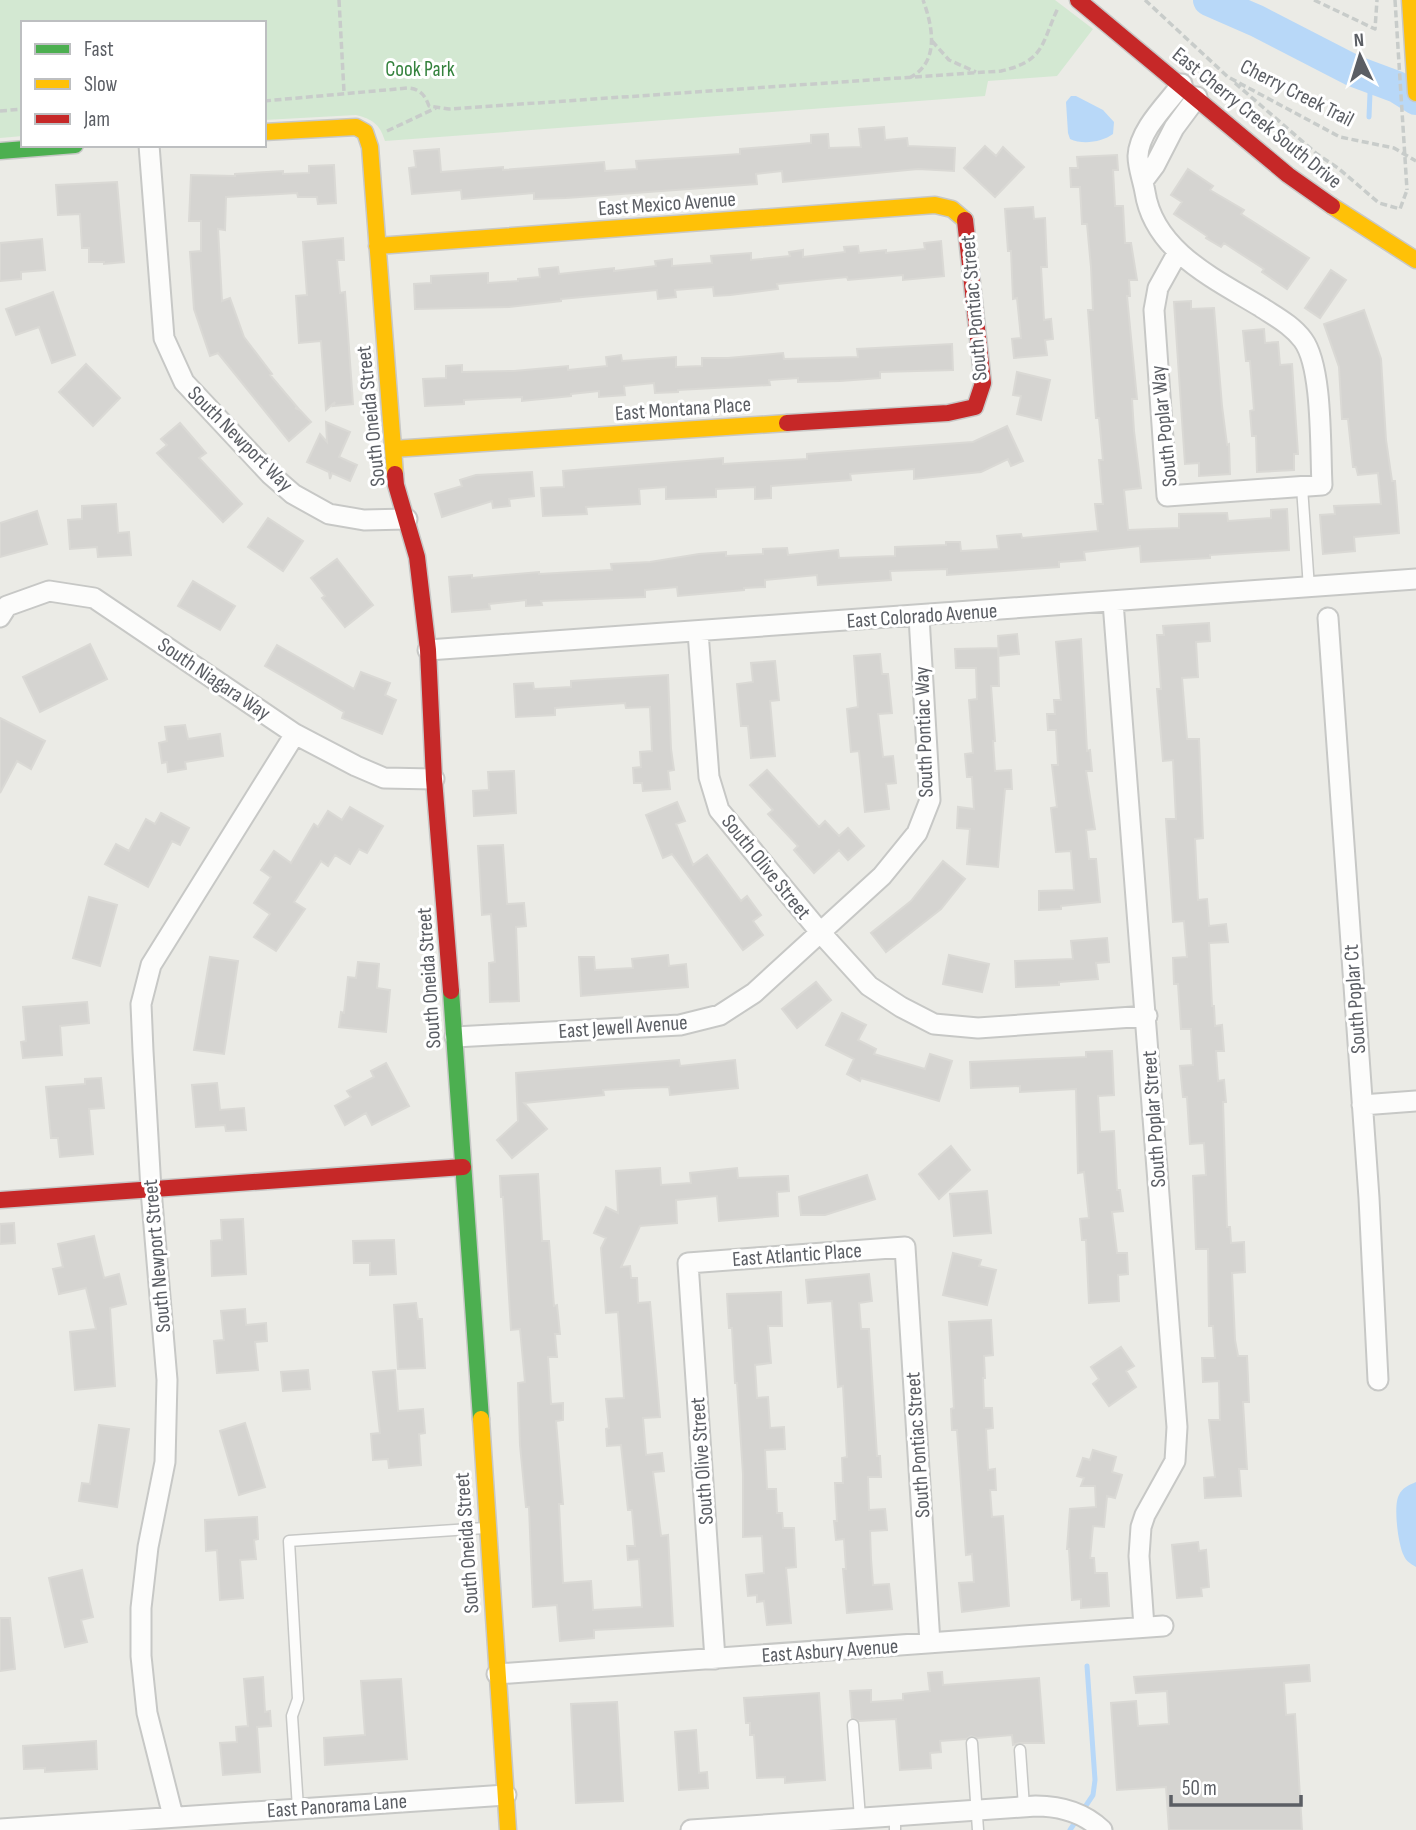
<svg xmlns="http://www.w3.org/2000/svg" width="1416" height="1830" font-family="'Sofia Sans Condensed',sans-serif">
	<rect width="100%" height="100%" fill="#ebebe6"/>
	<path fill="#d3e8d2" d="M0,0h1055l38,29 -36,47 -69,5 -3,15 -600,45c-5,-17 -13,-22 -29,-26l-92,5v-97h-241v113l-23,2z"/>
	<path fill="#b8d8f8" d="M1071,96h5l27,14 11,12 -1,12c-11,8 -30,11 -43,5l-2,-6 -2,-31z
		M1416,1482v85c-5,-3 -10,-6 -12,-11 -6,-11 -11,-51 -5,-61 3,-7 10,-10 17,-13z"/>
	<g fill="none" stroke-linecap="round" stroke-linejoin="round">
		<path stroke="#b8d8f8" stroke-width="5" d="M1367,76l3,17 -1,24
			M1083,1810l10,-15 2,-15 -8,-114
			M1070,1830l8,-12"/>
		<path stroke="#b8d8f8" stroke-width="32" d="M1209,0l48,21 97,50 43,16 19,12"/>
	</g>
	<path fill="#d5d4d1" stroke="#dad9d5" stroke-width="2" d="M884,127l1,13 22,-2 1,8 47,2 -1,23 -36,-2 -135,13 -1,-11 -26,3 1,10 -191,14 -32,1v-6l-72,6 -1,-9 -49,4 -3,-26 7,-1 -2,-16 25,-2 2,23 62,-5v3l101,-8 1,9 32,-2 -1,-8 76,-5 28,-2v-5l71,-6v-8l17,-1 1,14 32,-1 -2,-18z
		M985,146l11,10 7,-9 21,20 -29,30 -31,-29z
		M1117,155l1,15h-5l2,36h8l2,37h6l6,37h-8l1,16h-3l10,103h-5l2,32 7,57 -17,2 4,40 51,-2v-14l48,-1 1,8 43,-3v-8l16,-1 2,41 -79,5v3l-69,4 -1,-16 -56,6 1,8 -26,2v5l-112,8v-6l-57,2 1,9 -73,5 -1,-10 -52,5v7l-21,1v2l-66,6 -1,-9 -32,3v7l-104,4 1,4 -16,1v-6l-37,4 1,5 -38,3 -3,-35 23,-2v3l67,-6v2l73,-4 -1,-6 39,-2 49,-8 27,-2v4l37,-2v-5l24,-1 1,7 50,-5 1,8 56,-2v-9l51,-2v-3h14l1,9 38,-2 -2,-13 24,-2 1,4 76,-7 -3,-27h8l-4,-44h4l-4,-42h-3l-8,-108h5l-2,-43 -4,-43h-5l-2,-37h-9l-1,-19h8l-1,-11z
		M334,165l2,38 -18,1 -1,-7h-19l-1,-4 -71,4 -1,33 -7,-1 4,72 8,-3 14,39 28,37 -2,1 28,33h-3l5,2 11,12 -22,19 -71,-88 -8,3 -16,-47 -4,-57 11,-1v-30h-12l2,-46 44,1v-2l48,-3v3l26,-1v-7z
		M1188,169l25,17 -3,4 34,20 -3,4 68,44 -22,31 -25,-17 2,-3 -40,-26 -3,4 -15,-9 1,-2 -33,-22 8,-12 -11,-7z
		M117,182l7,80 -20,2v-2h-15v-14h-7l-2,-34 -22,1 -2,-30z
		M1033,207l1,12 11,-1 2,49h-6l3,53 7,-1 2,20 -8,1 2,15 -33,3 -2,-19 9,-1 -4,-40 -4,1 -2,-48h-3l-3,-42z
		M343,238l1,22h-7l3,33 5,-1 8,112 -20,2 2,-4 -9,8 -5,-69 -22,2 -3,-47 11,-1 -4,-53z
		M42,239l3,31 -24,2v7l-21,2v-38z
		M941,241l3,35 -41,4v-5l-55,5 -1,-3 -70,7 1,5 -48,6 -16,1 -1,-9 -38,3 1,7 -18,2 -1,-9 -96,9v2l-52,6 -94,2 -1,-25 17,-1v-7l57,-3v10l30,-2v-2l22,-2 -1,-8 19,-2 1,7 55,-6v3l42,-5 -1,-5 17,-2v7l40,-3 -1,-7 40,-3v7l39,-4 -1,-4 14,-2v7l42,-5 -1,-5 14,-1 1,7 27,-3v3l39,-4 -1,-6z
		M1331,270l15,10 -26,38 -15,-10z
		M53,292l22,63 -23,8 -13,-36 -23,8 -10,-26z
		M1191,301v8l23,-1 8,98 5,39 2,-1 1,30 -31,2v-13l-14,1 -11,-162z
		M1364,310l17,49 5,81 6,41h3l4,52 -45,4 1,14 -32,3 -3,-39 15,-1 -1,-8 47,-2 -3,-31 -20,2 -2,-8h-3l-5,-48h-6l-3,-52 -15,-43z
		M1264,329l1,14 13,-1 2,23 12,-1 6,90h-4v16l-37,2 -1,-36h-4l-2,-25 4,-1 -4,-49h-4l-3,-30z
		M952,344l1,26 -73,2v6l-40,3 -42,1v-4l-29,2 1,5 -92,5v2l-23,1 -1,-10 -30,3 1,9 -26,2v-6l-28,3v2l-49,5v-4l-58,3v4l-39,2 -2,-27 23,-1v-12l16,-1v7l52,-1 54,-5v4l39,-4 -1,-9 15,-2 1,6 54,-4v10l26,-1v-8h26l55,-5 1,6 74,-2 -1,-8z
		M86,364l34,34 -27,28 -34,-34z
		M1017,372l33,8 -9,40 -24,-6 4,-18 -8,-1z
		M326,422l24,10 -11,25 18,8 -7,16 -18,-8 -2,6 -1,-7 -22,-10 13,-28 7,8z
		M180,423l26,30 -7,5 43,46 -19,18 -66,-69 10,-8 -6,-6z
		M1007,426l16,35 -12,5 -3,-7 -27,13 -67,7v-10l-64,5 1,6 -80,6v12l-16,1v-12l-39,2v8l-50,2v-12l-27,2 1,15 -54,3 1,7 -44,2 -2,-28 23,-1 -1,-16 160,-13v6l84,-5v-5l166,-12z
		M532,472l2,24 -25,3 1,7 -17,2 -1,-7 -50,16 -7,-23 27,-8 -2,-6 16,-5z
		M116,504l2,29 11,-1 2,23 -33,2 -1,-10 -27,2 -2,-29 14,-1v-13z
		M37,511l10,33 -47,13v-34z
		M268,518l35,23 -20,30 -35,-24z
		M337,559l36,46 -28,22 -23,-29 3,-2 -14,-18z
		M193,581l42,25 -15,24 -42,-24z
		M1209,623l1,18 -14,1 2,35 -16,1 5,61h12l4,99 -8,1 3,61 9,-1 2,27 17,-2 2,18 -19,1 3,63h2l1,20 7,-1 2,26h-8l2,30 6,-1 2,22h-3l4,125h3l1,16 13,-1 1,30 -13,1 3,67 3,16h9l2,46h-6l4,67h-8l2,27 -36,2 -1,-20 11,-1 -6,-57h11l-1,-39 -16,1 -1,-24h13l-2,-32h-4l-1,-77h-12l-3,-73 13,-1 -2,-32 -14,1 -3,-47h-4l-3,-31 13,-1 -2,-36h-10l-3,-45h-4l-1,-26 14,-1 -3,-36 -11,1 -7,-103h10l-3,-59 -10,1 -6,-72h4l-4,-54h7l-1,-9z
		M1017,634l2,20 -20,2 -1,-20z
		M1081,639l6,112 3,-1 2,21h-6l9,58 -9,1 3,29h7l4,43 -39,4v3l-22,1v-19l35,-1 -3,-39 -15,1 -5,-44 6,-1 -5,-42h6l-2,-35h-8l-1,-16h8l-1,-14h7l-5,-58z
		M90,644l17,35 -67,33 -17,-35z
		M277,645l77,44 7,-17 29,11 -5,12 11,5 -14,34 -40,-16 2,-6 -79,-46z
		M998,648l1,38h-8l4,55h-2l2,30 16,-1 1,19h-7l-7,78 -31,-3 3,-35 -13,-1 1,-21 16,2 -2,-32h-5l-2,-23 8,-1 -4,-53 8,-1 -1,-31h-20l-1,-19z
		M880,654l2,20h6l4,39 -14,1 5,43 10,-1 3,27 -10,1 3,25 -24,3 -6,-61 -8,1 -4,-43 11,-2 -4,-51z
		M775,661l4,39 -9,1 5,55 -24,2 -3,-32h-7l-4,-42 16,-2 -2,-19z
		M668,675l3,74 3,21 -6,1 2,18 -27,2 -1,-8h-8l-1,-15 8,-1 -1,-15 12,-1 -2,-44 -24,1 -1,-5 -70,5v7l-39,2 -2,-33 19,-1 1,6 37,-2v-6z
		M0,718l45,23 -14,28 -14,-8 -17,32z
		M185,725l3,14 32,-5 3,22 -38,6 1,7 -18,3 -1,-10 -5,1 -3,-20 8,-2 -2,-14z
		M767,770l52,57 6,-6 14,15 9,-8 16,18 -16,14 -9,-10 -25,23 -20,-23 4,-4 -30,-32 5,-4 -23,-25z
		M514,771l2,42 -42,3 -1,-25 16,-1 -1,-18z
		M677,802l8,19 -9,3 17,41 14,-10 34,46 6,-5 14,19 -8,6 10,14 -20,15 -71,-96 -9,4 -17,-43z
		M350,807l33,19 -16,27 -8,-4 -9,15 -15,-9 -7,11 -7,-5 -27,41 11,7 -29,42 -22,-14 16,-23 -16,-11 17,-26 -10,-7 13,-19 17,12 23,-39 4,3 10,-16 14,9z
		M161,813l28,15 -9,17 -8,-4 -24,46 -43,-23 11,-20 13,7 17,-32 9,5z
		M503,845l4,59 17,-1 2,23 -10,1 3,74 -29,1 -1,-39 6,-1 -4,-48 -9,1 -4,-69z
		M943,861l22,18 -24,30 -55,43 -15,-19 40,-32z
		M89,897l28,8 -17,61 -27,-8z
		M1107,938l2,24 -13,1 2,16 -39,3v3l-43,2 -1,-26 58,-2 -2,-18z
		M668,955l1,11 17,-2 2,23 -107,9 -2,-39h15l1,13 38,-2 -1,-9z
		M949,955l40,9 -7,28 -39,-8z
		M210,957l28,4 -14,93 -30,-4z
		M358,962l21,2 -2,24 13,2 -4,42 -47,-5 2,-15 3,1 4,-36 8,1z
		M816,982l15,18 -34,28 -15,-19z
		M87,1002l2,21 -29,3 2,29 -39,3 -2,-16 5,-1 -3,-34z
		M842,1013l24,12 -8,15 18,9 -2,5 51,15 5,-15 22,7 -13,40 -78,-23 -1,3 -13,-7 7,-15 -28,-14z
		M1112,1051l2,44 -16,1 2,36 14,-1 3,59h3l3,21 -11,1 5,41h10l1,21 -10,1 1,26 -30,2 -3,-63h-4l-2,-21 9,-1 -5,-46 -6,1 -2,-84 -56,3v-6l-49,2 -1,-26 116,-5v-5z
		M679,1060l1,6 55,-6 3,28 -68,7 -1,-8 -32,1 -34,2 1,5 -80,8 23,26 -35,29 -15,-18 21,-19 -2,-48z
		M386,1063l23,43 -37,19 -6,-12 -21,12 -10,-19 16,-9 -4,-6 27,-14 -3,-6z
		M101,1078l3,30 -15,1 4,45 -33,3 -2,-19h-7l-5,-51 39,-3v-5z
		M217,1083l3,27 24,-2 2,22 -20,1 -1,-6 -29,2 -4,-42z
		M951,1146l19,24 -31,29 -20,-25z
		M660,1168l1,17 30,-2 -1,-10 47,-5 1,10 50,-2 1,15 -12,1 1,24 -59,5 -2,-25 -41,4 1,23 -37,3 -19,41 9,-1 1,12h6l1,25 12,-1 10,115 -17,1 3,37 16,-2 2,18 -11,1 8,64 7,-1 5,91 -79,4v8l-34,3 -3,-36 -24,2 -4,-100h-3l-6,-62 -2,-62 7,-1 -5,-53 -9,1 -8,-133h-2l-1,-21 38,-2 4,67h7l5,65 3,-1 3,29h-5l2,23h-9l3,47 12,-1v17l-7,1 7,83h-4l4,79 28,-2 2,29 49,-3 -3,-48 -11,1 -1,-14h8l-3,-36h-4l-7,-65 -14,1 -1,-17 3,-1 -3,-29 18,-1 -6,-86 -12,1 -5,-65 5,-10 -12,-5 12,-26 12,6 -2,-42z
		M867,1175l8,24 -50,16h-24l-2,-18z
		M987,1191l4,42 -37,3 -4,-42z
		M243,1219l3,55 -34,2 -1,-35 11,-1 -1,-20z
		M14,1223l1,20 -15,1v-20z
		M94,1236l10,42 15,-4 7,30 -16,4 5,78 -40,4 -5,-58 26,-3 -10,-41 -27,6 -6,-25 10,-2 -5,-23z
		M394,1240l2,34 -26,1v-12h-16l-1,-22z
		M953,1253l28,7 -2,6 17,4 -9,35 -44,-10z
		M869,1274l3,27 -13,2 2,26h8l8,127h3l1,21h-13l1,33 16,-1 2,21 -17,1 1,28 2,26 16,-1 3,25 -45,4 -4,-44h3l-2,-30 -8,1 -2,-19h3l-2,-38h8l-1,-25 5,-1 -4,-71 -5,1 -6,-86 -24,2 -2,-23z
		M781,1292l1,34h-14l3,37 -16,2 2,33 11,-1 2,31 14,-1 1,22 -20,1 2,39h9l1,24h5l1,15h11l2,39 -10,1 5,55 -24,2 -3,-24 -7,1v-7l-9,1 -2,-21 18,-2 -2,-37 -19,1v-63l-6,-91h-2l-3,-55h-3l-2,-34z
		M416,1303l2,16h4l3,49 -27,1 -4,-64z
		M245,1309l1,16 20,-2 1,18 -12,1 3,28 -41,3 -3,-32 10,-1 -3,-29z
		M991,1320l2,35 -9,1 1,22h-2l1,30h8l1,20 -7,1 2,41 7,-1 1,21h-6l2,27 11,-1 6,90 -47,6 -3,-29 15,-1 -2,-28 -6,1 -9,-125h-5l-1,-21 3,-1 -5,-86z
		M1121,1347l13,19 -8,5 10,16 -27,19 -16,-22 6,-5 -8,-12z
		M308,1370l2,19 -27,2 -2,-19z
		M395,1370l3,41 25,-2 2,24 -6,1 2,31 -32,3 -1,-9 -15,1 -2,-26 9,-1 -7,-61z
		M245,1423l20,64 -26,8 -19,-64z
		M99,1425l30,4 -12,78 -38,-6 3,-18 8,1z
		M1093,1450l23,7 -4,15 10,3 -7,23 -8,-2 -3,31 -11,-1 -3,32h4l1,15h12l2,33 -28,2v-9l-9,1 -3,-51h-2l3,-40 26,-2 -1,-21h-14l3,-8 -7,-2 6,-18 7,2z
		M257,1517l1,22 -4,1 2,19 -16,1 3,38 -23,2 -3,-50 -11,1 -1,-31z
		M1198,1542l1,9 7,-1 3,37 -8,1 1,8 -25,2 -5,-53z
		M82,1570l11,47 -12,3 6,22 -22,5 -16,-69z
		M0,1618h10l5,51 -15,2z
		M1309,1665l1,16 -26,2 2,32 9,-1 7,116h-133l-3,-43 -49,3 -6,-87 25,-2 2,25 31,-2 -2,-33 -31,2 -2,-16z
		M942,1672l1,13 96,-7 5,65h-25l-6,2 -1,-10 -35,3 -6,-2 -5,3 -26,2 1,11 -11,1 1,15 -31,2 -4,-51 -37,2 -7,-3 -2,-27 21,-1v12l32,-2v-6l27,-3 -2,-18z
		M263,1677l2,35 5,-1 1,15 -14,1 3,45 -37,3 -3,-32 17,-1 -1,-15 12,-1 -4,-47z
		M401,1679l6,80 -82,6 -1,-27 41,-3 -4,-54z
		M819,1693l6,87 -40,3v-6l-28,1 -3,-43h-4v-12h-4l-2,-25z
		M617,1702l6,99 -47,2 -5,-99z
		M696,1730l3,43 8,-1 1,16 -29,2 -4,-58z
		M96,1741l1,28 -52,3v-4l-21,1 -1,-23z"/>
	<g fill="none" stroke-linecap="round" stroke-linejoin="round">
		<g stroke="#c7c8c6" stroke-width="13">
			<path id="lane" d="M1302,487l7,101
				M853,1725l7,93
				M972,1743l6,87
				M1020,1750l4,57
				M298,1808l-6,-92 6,-17 -9,-158 196,-13
				M895,1815v15"/>
		</g>
		<g stroke="#c7c8c6" stroke-width="23">
			<path id="street" d="M149,145l15,193 20,44 86,92 23,20 36,20 35,6 43,-1
				M1143,181l12,-16 19,-37 23,-31
				M1178,252l-20,36 -4,22 13,186 155,-11c-2,-36 1,-118 -19,-145 -11,-15 -27,-23 -42,-33 -46,-28 -107,-56 -116,-115 -2,-12 -7,-24 -7,-36 1,-26 29,-52 44,-72
				M1113,602l64,825 -2,34 -30,54 -4,12 -2,29 5,71
				M0,617l7,-11 42,-15 45,7 201,136 61,32 28,12 50,1
				M1328,618l41,580 9,182
				M698,632l11,145 10,33 101,122 49,54 32,21 33,17 44,4 169,-12
				M428,650l988,-71
				M455,1037l225,-12 40,-10 34,-22 128,-117 35,-43 13,-33 -11,-183
				M1362,1105l54,-4
				M715,1659l-27,-396 217,-16 25,396
				M497,1674l666,-48
				M173,1816l-26,-103 -6,-57v-48l7,-61 17,-85 2,-82 -16,-190 -8,-139 -2,-47 10,-39 144,-231
				M0,1829l506,-34
				M691,1830l345,-24c25,0 47,6 66,24"/>
		</g>
		<g stroke="#c8c8c7" stroke-width="19">
			<path id="fast" d="M0,151l75,-6
				M451,991l30,428"/>
		</g>
		<g stroke="#c8c8c7" stroke-width="19">
			<path id="slow" d="M1410,0l6,93
				M264,132l92,-5 9,5 5,15 25,327
				M1332,206l84,54
				M377,246l558,-41 17,4 13,11
				M393,449l394,-26
				M481,1419l27,411"/>
		</g>
		<g stroke="#c8c8c7" stroke-width="19">
			<path id="jam" d="M1078,0l210,175 44,31
				M787,423l161,-10 27,-6 8,-24 -18,-163
				M395,474l1,11 21,72 11,93 6,129 17,212
				M0,1200l463,-33"/>
		</g>
		<path stroke="#c8ccca" stroke-width="3.5" stroke-dasharray="7 3.5" stroke-linecap="butt" d="M339,0l5,92
			M1145,0l83,77 112,60 54,11 22,13
			M1314,0l61,29 2,-29
			M932,41l17,19 27,12
			M909,78c31,-15 24,-51 14,-78
			M1235,83l82,71 21,14 41,35 21,6 7,-19
			M264,101l144,-13c12,1 17,7 21,18l20,3 552,-38c44,-10 40,-27 57,-63
			M0,111l23,-2
			M387,131l49,-23"/>
		<use href="#lane" stroke="#fcfcfb" stroke-width="10"/>
		<use href="#street" stroke="#fcfcfb" stroke-width="19"/>
		<use href="#fast" stroke="#4caf50" stroke-width="16"/>
		<use href="#slow" stroke="#ffc107" stroke-width="16"/>
		<use href="#jam" stroke="#c62828" stroke-width="16"/>
		<path stroke="#c8ccca" stroke-width="3.5" stroke-dasharray="7 3.5" stroke-linecap="butt" d="M1395,0l12,190"/>
	</g>
	<g text-anchor="middle" dominant-baseline="central" stroke-width="6" stroke-linejoin="round" paint-order="stroke">
		<g font-size="21" fill="#34823d" stroke="#fff">
			<text x="420" y="69">Cook Park</text>
		</g>
		<g font-size="21" fill="#5b5e64" stroke="#fff">
			<text transform="translate(1297 93) rotate(27)">Cherry Creek Trail</text>
			<text transform="translate(1257 118) rotate(39)">East Cherry Creek South Drive</text>
			<text transform="translate(667 204) rotate(-4)">East Mexico Avenue</text>
			<text transform="translate(974 308) rotate(-95)">South Pontiac Street</text>
			<text transform="translate(683 409) rotate(-4)">East Montana Place</text>
			<text transform="translate(371 416) rotate(-96)">South Oneida Street</text>
			<text transform="translate(1164 426) rotate(-96)">South Poplar Way</text>
			<text transform="translate(240 439) rotate(45)">South Newport Way</text>
			<text transform="translate(922 616) rotate(-4)">East Colorado Avenue</text>
			<text transform="translate(214 679) rotate(34)">South Niagara Way</text>
			<text transform="translate(924 732) rotate(-92)">South Pontiac Way</text>
			<text transform="translate(766 867) rotate(51)">South Olive Street</text>
			<text transform="translate(429 978) rotate(-94)">South Oneida Street</text>
			<text transform="translate(1355 999) rotate(-94)">South Poplar Ct</text>
			<text transform="translate(623 1027) rotate(-4)">East Jewell Avenue</text>
			<text transform="translate(1154 1119) rotate(-94)">South Poplar Street</text>
			<text transform="translate(797 1255) rotate(-4)">East Atlantic Place</text>
			<text transform="translate(157 1256) rotate(-95)">South Newport Street</text>
			<text transform="translate(918 1445) rotate(-94)">South Pontiac Street</text>
			<text transform="translate(702 1461) rotate(-94)">South Olive Street</text>
			<text transform="translate(467 1543) rotate(-94)">South Oneida Street</text>
			<text transform="translate(830 1651) rotate(-4)">East Asbury Avenue</text>
			<text transform="translate(337 1806) rotate(-4)">East Panorama Lane</text>
		</g>
	</g>
	<rect x="21" y="21" width="245" height="126" fill="#ffffff" stroke="#bdbfc1" stroke-width="2"/>
	<rect x="35" y="44" width="35" height="10" fill="#4caf50" stroke="#bdbfc1" stroke-width="2"/>
	<text x="84" y="56" font-size="21" fill="#5b5e64">Fast</text>
	<rect x="35" y="79" width="35" height="10" fill="#ffc107" stroke="#bdbfc1" stroke-width="2"/>
	<text x="84" y="91" font-size="21" fill="#5b5e64">Slow</text>
	<rect x="35" y="114" width="35" height="10" fill="#c62828" stroke="#bdbfc1" stroke-width="2"/>
	<text x="84" y="126" font-size="21" fill="#5b5e64">Jam</text>
	<g transform="translate(1360 56) rotate(356)" stroke="#ffffff" stroke-width="5" paint-order="stroke">
	<path d="M0-5L12 26L0 18L-12 26Z" fill="#5b5e64"/>
	<text y="-10" font-size="19" font-weight="bold" text-anchor="middle" fill="#5b5e64">N</text>
	</g>
	<path d="M1171 1795v10h130v-10" fill="none" stroke="#5b5e64" stroke-width="3.5"/>
	<text x="1182" y="1795" font-size="21" fill="#5b5e64" stroke="#ffffff" stroke-width="5" paint-order="stroke">50 m</text>
</svg>
